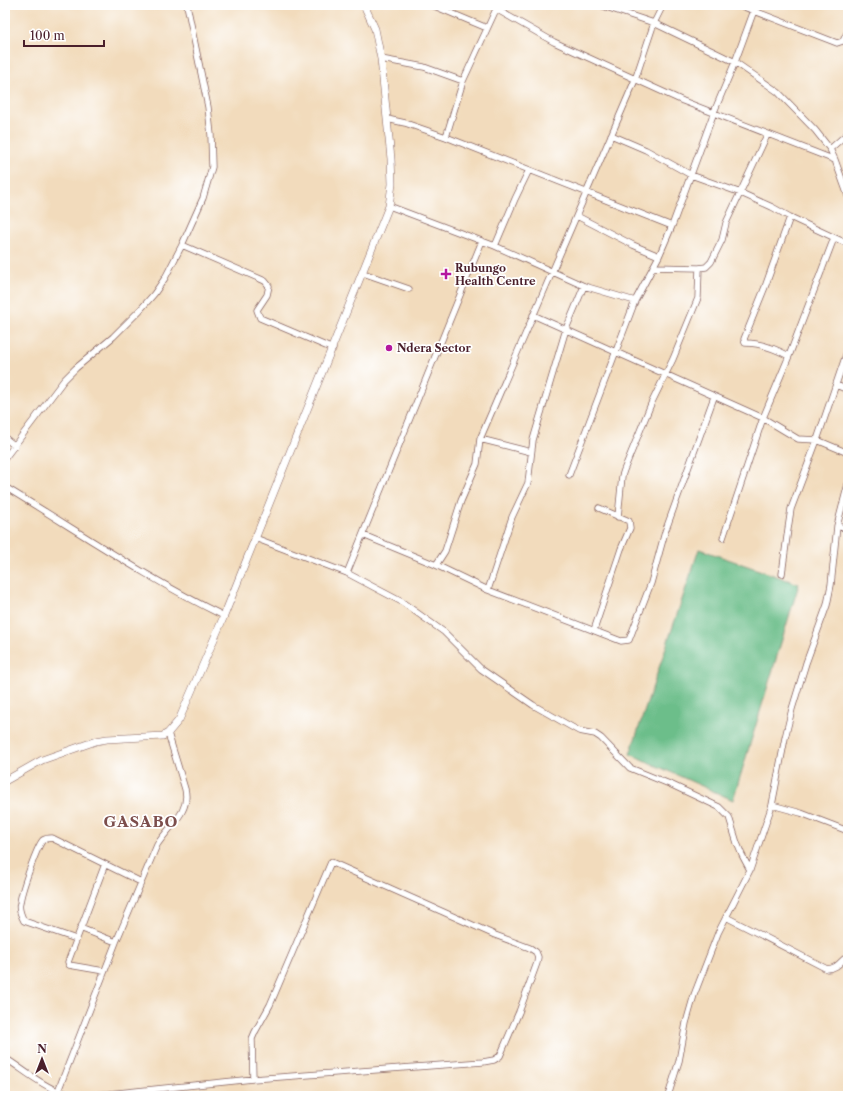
<svg xmlns="http://www.w3.org/2000/svg" width="853" height="1101" font-family="'Libre Caslon Text',serif">
	<rect width="100%" height="100%" fill="#fff"/>
	<filter id="ink" filterUnits="userSpaceOnUse"><feTurbulence type="fractalNoise" baseFrequency=".025" numOctaves="2"/><feDisplacementMap in="SourceGraphic" scale="8" xChannelSelector="R" yChannelSelector="G"/><feConvolveMatrix kernelMatrix="1 2 1 2 8 2 1 2 1" color-interpolation-filters="sRGB"/></filter>
	<filter id="wash" filterUnits="userSpaceOnUse"><feTurbulence type="fractalNoise" baseFrequency=".012" numOctaves="4" result="noise"/><feDisplacementMap in="SourceGraphic" scale="16" xChannelSelector="R" yChannelSelector="G"/><feGaussianBlur stdDeviation="0.9" result="paint"/><feColorMatrix in="noise" values="0 0 0 0 0 0 0 0 0 0 0 0 0 0 0 0 0 1.4 0 .05"/><feComposite in="paint" operator="in"/></filter>
	<g filter="url(#wash)">
		<rect width="100%" height="100%" fill="#f2dbbc"/>
		<path fill="#6cbe8a" stroke="#5b6e5a" d="M699,549l100,35 -66,216 -103,-46z"/>
	</g>
	<g filter="url(#ink)">
		<g fill="none" stroke-linecap="round" stroke-linejoin="round">
			<g stroke="#85615e" stroke-width="7">
				<path id="minor" d="M432,5l55,23
					M600,5l54,18 81,39 43,30 37,38 15,19 5,11 13,36
					M739,5l98,38 6,-2 5,-10
					M846,5l2,6
					M496,9l58,33 129,59 152,59
					M381,59l43,8 39,14
					M387,119l18,4 41,14 226,89
					M611,135l35,15 45,25 50,18 31,14 18,10 58,27
					M446,137l17,-56 35,-76
					M830,149l18,-16
					M389,206l106,40 89,40 51,15
					M577,216l56,29 26,11
					M182,245l83,36 4,5 -2,9 -10,15 3,8 73,31
					M495,246l20,-47 14,-29
					M653,267l46,1
					M363,273l46,16
					M533,315l230,103 35,21 19,1 31,13
					M789,356c-13,-7 -29,-13 -44,-13l-1,-4 21,-52 25,-70
					M836,385l12,5
					M5,438l10,8
					M480,439l51,13
					M5,458l59,-78 12,-12 37,-31 27,-27 14,-16 11,-16 17,-33 21,-47 9,-31 -1,-32 -3,-28 -21,-102
					M569,475l66,-174 24,-45 13,-30 42,-114 21,-50 21,-57
					M5,487c73,44 143,92 219,129
					M618,517l4,-41 2,-6 27,-66 22,-45 25,-61 1,-30 7,-1 5,-5 11,-22 4,-17 41,-88
					M837,526l11,3
					M363,535l73,30 52,25 133,51 8,-1 22,-57 14,-51 49,-135
					M255,538l92,35 55,29 42,30 37,37 52,36 37,21 9,5 16,3 6,4 29,30 42,17 47,22 10,10 8,26 5,12 8,15
					M723,538l40,-120 26,-62 45,-118
					M436,565l9,-14 16,-50 16,-37 3,-25 155,-359 19,-57 9,-18
					M347,573l135,-332
					M782,574l6,-45 3,-20 26,-69 31,-91
					M488,590l24,-73 16,-34 5,-43 33,-111 18,-43
					M594,630l27,-81 9,-21 -1,-7 -30,-13
					M772,805l29,8 47,18
					M726,917l101,52c8,0 12,-5 17,-10
					M80,928l36,14
					M76,939l-52,-18c-3,-6 -6,-12 -4,-18 1,-11 17,-57 23,-63 3,-2 5,-2 9,-2l89,44
					M104,971l-35,-6 -1,-3 37,-98
					M5,1058c16,10 36,27 53,33 16,6 34,4 50,3l145,-15 230,-17 11,-2 6,-4 19,-44 18,-49 1,-6 -2,-5 -6,-4 -35,-13 -164,-73 -61,143 -15,27 -3,7 1,40
					M58,1091l58,-149 41,-97c11,-18 34,-33 28,-56l-17,-56
					M668,1096l11,-35 7,-38 8,-28 24,-62 32,-63 22,-65 13,-67 7,-29 14,-46 21,-58 4,-20 6,-59 11,-42"/>
			</g>
			<g stroke="#85615e" stroke-width="8">
				<path id="secondary" d="M5,781l37,-21 54,-19 11,-2 56,-3 5,-3 11,-13 45,-104 165,-410 3,-22 -1,-25 -10,-100 -6,-30 -11,-24"/>
			</g>
			<use href="#minor" stroke="#fff" stroke-width="5.5"/>
			<use href="#secondary" stroke="#fff" stroke-width="7"/>
		</g>
	</g>
	<g fill="#b5179e" stroke="#fff" stroke-width="1.5">
		<path d="M444 268h4v4h4v4h-4v4h-4v-4h-4v-4h4z"/>
		<circle cx="389" cy="348" r="4"/>
	</g>
	<g text-anchor="middle" dominant-baseline="central" stroke-width="3.5" stroke-linejoin="round" paint-order="stroke">
		<g font-size="11" font-weight="bold" fill="#4a1f2b" stroke="#fff" text-anchor="start">
			<text x="455" y="268">Rubungo<tspan x="455" dy="13">Health Centre</tspan></text>
			<text x="397" y="348">Ndera Sector</text>
		</g>
		<g font-size="15" font-weight="bold" letter-spacing="1" fill="#7c4e4c" stroke="#fff">
			<text x="141" y="821">GASABO</text>
		</g>
	</g>
	<rect width="853" height="1101" fill="none" stroke="#fff" stroke-width="20"/>
	<g transform="translate(42 1059)" stroke="#ffffff" stroke-width="3" paint-order="stroke">
	<path d="M0-3L7 15L0 10L-7 15Z" fill="#4a1f2b"/>
	<text y="-6" font-size="11" font-weight="bold" text-anchor="middle" fill="#4a1f2b">N</text>
	</g>
	<path d="M24 40v6h80v-6" fill="none" stroke="#4a1f2b" stroke-width="2"/>
	<text x="30" y="40" font-size="12" fill="#4a1f2b" stroke="#ffffff" stroke-width="3" paint-order="stroke">100 m</text>
</svg>
